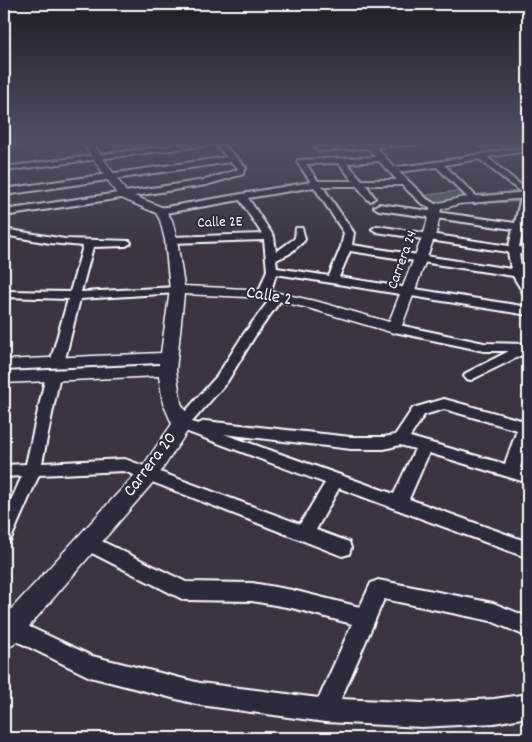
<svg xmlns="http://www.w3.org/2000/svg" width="532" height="742" font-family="Dekko,sans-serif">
	<rect width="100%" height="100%" fill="#3c3443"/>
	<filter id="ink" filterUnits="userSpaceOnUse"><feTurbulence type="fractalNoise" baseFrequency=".02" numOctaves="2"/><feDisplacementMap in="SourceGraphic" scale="10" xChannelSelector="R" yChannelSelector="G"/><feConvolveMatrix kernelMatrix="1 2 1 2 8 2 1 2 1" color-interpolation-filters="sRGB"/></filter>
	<g filter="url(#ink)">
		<path fill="#5b6c64" stroke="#adb6b2" d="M465,190l4,5 53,-4 6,5v5l-93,5 -15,-10z"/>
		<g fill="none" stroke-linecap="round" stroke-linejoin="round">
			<path stroke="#949fae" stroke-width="5.5" d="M4,737l4,1"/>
			<g stroke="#fff" stroke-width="4">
				<path id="minor" d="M199,142h22l25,26 -3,6 -37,11 -202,31v-6l201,-30 32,-10 1,-2 -7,-6 -227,33v-6l223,-32 -12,-13 -211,27v-4z
					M364,142h64l-4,2 -48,3 18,20c45,-3 89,-15 134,-20v4l-41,6 41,34v7l-49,-39 -35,6 34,33 2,2 -5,3 -3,-1 -35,-35 -38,5 28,27 13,8 -5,3 -14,-7 -19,-18h-36l9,13 -4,3 -3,-1 -11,-14h-35l32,47 -2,12 159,24 -3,-17 -131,-20 -5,-3 5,-3 132,20 4,-17 -134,-19 -5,-3 5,-3 136,19 5,-22 5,-3 3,1 -4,26h4v6l-5,-1 -4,17 9,2v6l-9,-1 3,17 6,1v6h-3l3,5v12l-4,-1 -11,-18 -163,-25 -11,26 189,30v8l-252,-41 -6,20 -6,3 -6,-3 9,-24 -3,-30 -93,3 -5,-3 5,-3 91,-3 -22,-34 -80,14 -5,-3 5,-3 151,-26 -14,-20 1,-2 77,-3 -6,-9 -50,3 -4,-2 4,-2 46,-3zM379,161l18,19h-35l-15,-17zM339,163l14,18h-35l-12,-17zM314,187l30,46 -3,14 -12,29 -52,-8 -1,-8 13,-6 15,-13 1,-2 -3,-11h-6l-1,10 -19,14 -2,-15 -26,-39z
					M4,229l61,10 65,2 1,2 -5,3 -33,1 -12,45 96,-5 6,3 -6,3 -97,6 -16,64 -2,3h-10l-2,-3 18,-64 -64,-2v-6l66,1 13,-46 -33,-3 -46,-8z
					M277,293l6,4 -28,39 -28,46 -35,40 6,2 7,-3 146,16h33l11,-2 18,-27 31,-9 84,23v22l-8,24 8,3v12l-99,-30 -20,46 119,43v16l-189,-70 -23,42 33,12 2,6 -2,6 -7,2 -218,-85 -85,4 -29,66 -6,2v-27l18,-40 -18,1v-12l22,-1 20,-89 2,-3h10l2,3 -18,88 83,-4 175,65 25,-41 -148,-55 -3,-4 43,-48 26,-41 30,-40zM444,409l73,21 -12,34 -95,-27 14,-22zM224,434l127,15h33l16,-4 15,4 -21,45z
					M394,324l90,19 44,1v8l-57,28 -5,-1 -2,-3 2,-3 43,-22h-25l-94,-20 -2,-3 2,-3z
					M87,534l99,48 66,1 40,7 68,17 11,-24 7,-3 115,23 35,14v20l-37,-16 -107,-22 -43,100 81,4 72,-4 34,-5v23l-34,6 -72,4 -97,-5 -125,-17 -110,-28 -86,-42v-20l88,41 108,27 119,15 33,-74 -60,-16 -40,-7 -68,-1 -104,-53 -2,-5 2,-5z"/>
			</g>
			<g stroke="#fff" stroke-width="3">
				<path id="tertiary" d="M4,142h28l-5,3 -23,1z
					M82,142h10l35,51 37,15 8,12 5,20 7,46 81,4 54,12 70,20 36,-92 6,-25 28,-7 69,-6v6l-69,6 -18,5 -4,21 -37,101 -6,2 -86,-25 -43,-10 -81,-4 -8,76 5,33 11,21 -36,55 -143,166 -9,4v-32l138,-150 30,-43 -9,-21 -4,-27 -155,7v-11l155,-7v-2l-155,7v-10l157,-7 9,-63 -5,-50 -5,-20 -4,-7 -37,-16z"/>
			</g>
			<use href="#minor" fill="#2f2a3d" fill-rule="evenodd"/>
			<use href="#tertiary" fill="#2f2a3d" fill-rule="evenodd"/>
		</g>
	</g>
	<linearGradient id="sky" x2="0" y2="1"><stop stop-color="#211d25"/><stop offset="0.58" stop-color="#505066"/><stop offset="1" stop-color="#505066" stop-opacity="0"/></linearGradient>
	<rect width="532" height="246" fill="url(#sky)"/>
	<g text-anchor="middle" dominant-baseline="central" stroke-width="4" stroke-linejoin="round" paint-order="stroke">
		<g font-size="15" fill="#fff" stroke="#2f2a3d">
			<text transform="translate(220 223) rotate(-2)">Calle 2E</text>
			<text transform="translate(403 260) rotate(-70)">Carrera 24</text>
		</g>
		<g font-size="18" fill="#fff" stroke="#2f2a3d">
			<text transform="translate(269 297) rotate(10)">Calle 2</text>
			<text transform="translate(151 465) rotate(-53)">Carrera 20</text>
		</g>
	</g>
	<rect width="532" height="742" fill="none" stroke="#2f2a3d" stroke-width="20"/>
	<rect x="10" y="10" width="512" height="722" fill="none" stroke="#fff" stroke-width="2" filter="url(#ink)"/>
</svg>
